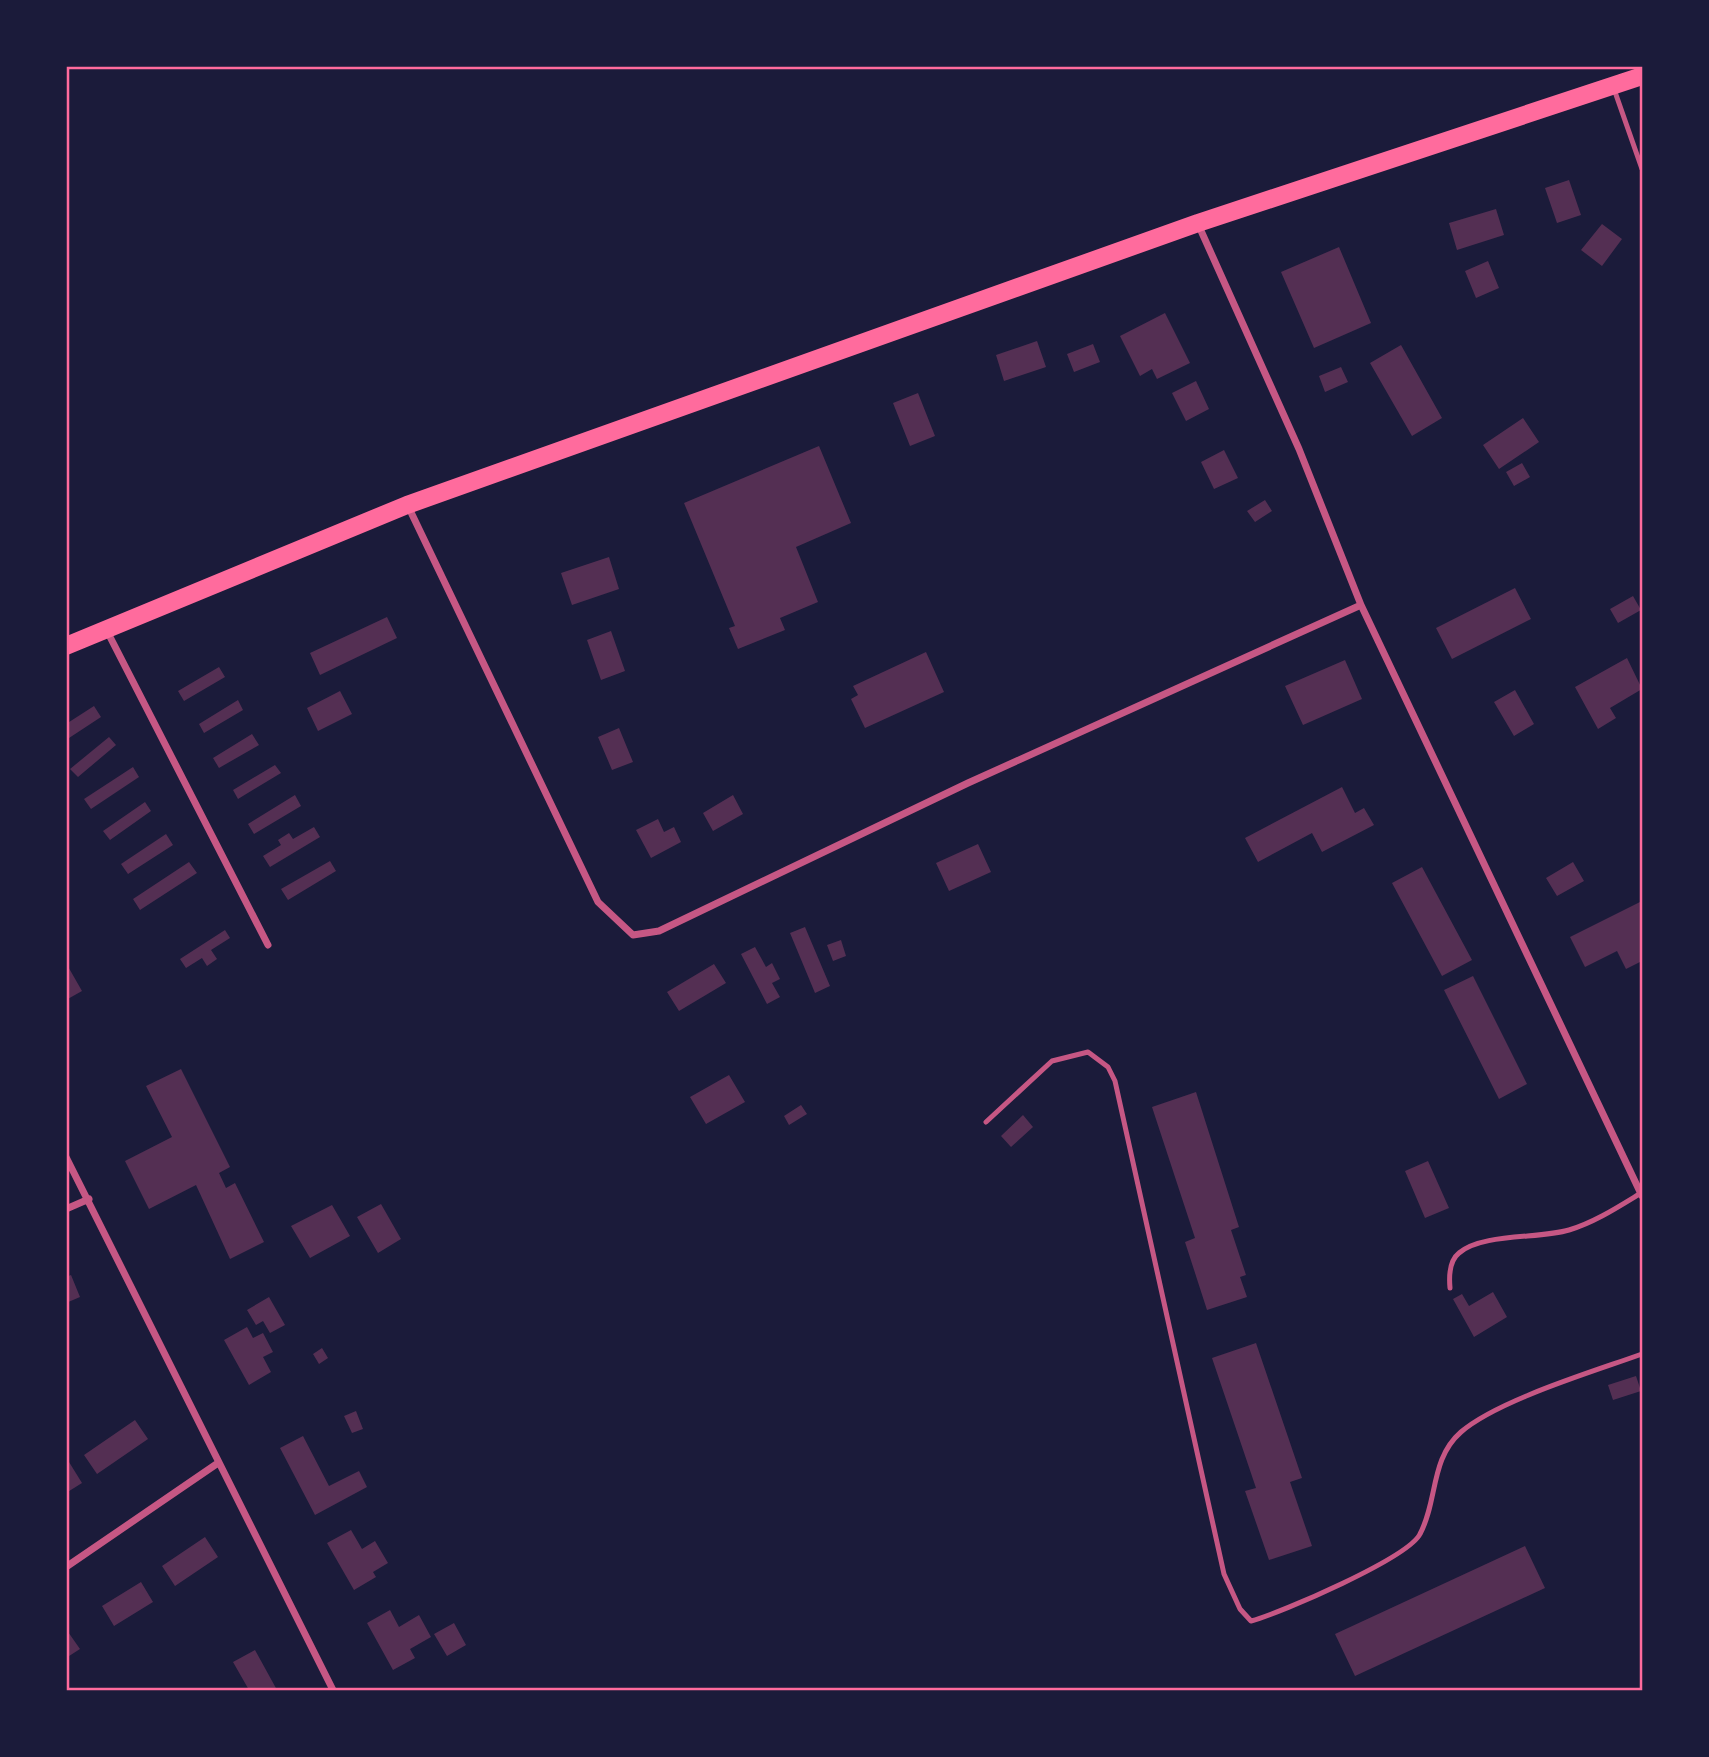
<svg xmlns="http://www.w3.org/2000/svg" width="1709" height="1757" font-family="'Work Sans',sans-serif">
	<rect width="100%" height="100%" fill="#1b1b3a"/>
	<path fill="#542f53" d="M1569,180l12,35 -24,8 -12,-35z
		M1496,209l8,26 -47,15 -8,-27z
		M1602,224l20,15 -20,27 -21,-16z
		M1339,247l32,76 -57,25 -33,-76z
		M1488,261l11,27 -23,10 -11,-27z
		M1165,313l25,50 -33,16 -5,-10 -12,7 -20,-40z
		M1037,341l9,26 -42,14 -8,-26z
		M1093,344l7,18 -26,10 -7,-18z
		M1401,345l41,73 -30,18 -42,-73z
		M1341,367l7,15 -23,10 -6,-16z
		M1196,381l13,28 -23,12 -14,-28z
		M918,393l17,43 -25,10 -17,-43z
		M1523,418l16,24 -40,27 -16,-24z
		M819,446l32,77 -55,24 22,55 -38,16 5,12 -47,19 -9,-21 6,-2 -51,-123z
		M1224,450l14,28 -24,11 -13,-27z
		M1522,463l8,14 -16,9 -8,-14z
		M1265,500l7,11 -17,11 -8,-11z
		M609,557l10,32 -47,16 -11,-32z
		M1515,588l16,31 -79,40 -16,-31z
		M1633,596l8,14 -23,13 -8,-14z
		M387,617l10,21 -77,37 -10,-22z
		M611,631l14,40 -24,9 -14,-40z
		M926,652l18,40 -79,36 -14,-29 7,-4 -5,-9z
		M1627,658l15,31 -32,19 6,10 -18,11 -23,-42z
		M1345,660l17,39 -59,26 -18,-39z
		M219,667l6,10 -41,24 -6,-10z
		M1515,690l19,34 -20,12 -20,-34z
		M340,691l12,23 -34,17 -11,-23z
		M238,700l5,10 -39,23 -5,-9z
		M94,706l7,11 -35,23v-16z
		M619,728l14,34 -21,8 -14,-33z
		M252,734l7,11 -40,23 -6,-10z
		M109,737l7,8 -38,32 -8,-8z
		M275,765l6,8 -43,26 -5,-9z
		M133,767l6,10 -48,32 -7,-10z
		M1342,787l13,26 9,-5 10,17 -52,27 -10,-19 -54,29 -13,-24z
		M295,795l6,11 -47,28 -6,-10z
		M733,795l10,19 -30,17 -10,-18z
		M145,802l6,9 -41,29 -7,-9z
		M658,819l6,13 10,-5 7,15 -30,16 -15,-28z
		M314,827l6,10 -50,30 -7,-11 18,-11 -3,-5 11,-7 4,6z
		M166,834l7,11 -45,29 -7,-10z
		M978,844l13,28 -42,19 -13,-28z
		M330,861l6,10 -48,29 -7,-11z
		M189,862l8,11 -57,37 -7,-11z
		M1573,862l11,19 -27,15 -11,-18z
		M1422,867l50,93 -30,16 -50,-93z
		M1642,901v60l-16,8 -9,-18 -32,16 -15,-30z
		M805,927l25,59 -15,7 -25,-60z
		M225,930l5,8 -19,12 6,9 -10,7 -5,-8 -16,10 -6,-9z
		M841,940l5,16 -13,5 -6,-16z
		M755,947l11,20 6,-4 8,16 -8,4 8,14 -13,7 -26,-50z
		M66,963l16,28 -16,9z
		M714,964l12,19 -47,28 -12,-19z
		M1473,976l54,108 -28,15 -55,-109z
		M181,1069l49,98 -11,6 7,15 9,-5 29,59 -34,17 -34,-74 -47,24 -24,-48 47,-24 -26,-51z
		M729,1075l16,27 -39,22 -16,-27z
		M1196,1092l43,135 -8,3 15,45 -6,2 7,20 -40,13 -22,-68 10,-4 -43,-131z
		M801,1105l6,9 -18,11 -5,-9z
		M1023,1115l10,12 -22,20 -10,-11z
		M1428,1161l21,47 -24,10 -20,-47z
		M381,1204l20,35 -23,14 -21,-36z
		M332,1205l18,31 -40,22 -19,-32z
		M71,1275l9,22 -14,6v-26z
		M1493,1292l14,25 -33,20 -21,-38 9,-5 7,12z
		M269,1297l16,28 -15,8 -7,-12 -7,4 -9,-15z
		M247,1327l6,11 10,-5 10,19 -10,5 8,15 -22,13 -25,-45z
		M1256,1343l46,135 -12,4 22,64 -43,14 -24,-69 11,-3 -44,-130z
		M322,1348l6,10 -9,6 -6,-10z
		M1636,1376l5,15 -28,9 -5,-15z
		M356,1411l7,18 -11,4 -8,-17z
		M135,1420l13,19 -51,35 -13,-19z
		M303,1436l26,50 30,-15 8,16 -52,28 -35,-67z
		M69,1462l13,21 -16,10v-30z
		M351,1530l11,19 13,-8 13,22 -15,9 3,5 -22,13 -27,-47z
		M205,1537l13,20 -43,29 -13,-20z
		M1525,1546l20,42 -190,88 -20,-42z
		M141,1582l12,20 -39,24 -12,-20z
		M390,1610l9,17 20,-12 12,22 -21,12 5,9 -22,12 -26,-47z
		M454,1623l12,22 -19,11 -13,-22z
		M66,1629l14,20 -14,9z
		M255,1650l22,40h-28l-16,-28z"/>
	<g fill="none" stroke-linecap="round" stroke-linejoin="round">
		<path stroke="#c65784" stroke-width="5" d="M1614,89l28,80
			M986,1122l66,-61 36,-9 20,15 7,14 109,493 16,35 11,12c30,-8 157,-63 169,-87 18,-34 10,-75 41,-102 37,-32 134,-61 181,-78
			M1450,1288c-1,-11 -1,-27 9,-35 23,-20 81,-14 110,-23 26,-8 49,-23 72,-37"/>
		<path stroke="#c65784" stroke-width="7" d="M1198,224l101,225 62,156 281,591
			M408,506l190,396 35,33 26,-4 309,-148 393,-178
			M107,631l161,314
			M66,1157l267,533
			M66,1209l23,-10
			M66,1567l152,-104"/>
		<path stroke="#ff6b9d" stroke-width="18" d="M66,646l341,-141 791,-282 444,-147"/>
	</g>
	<rect width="1709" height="1757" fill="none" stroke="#1b1b3a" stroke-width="136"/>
	<rect x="68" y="68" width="1573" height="1621" fill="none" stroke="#ff6b9d" stroke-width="2.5"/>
</svg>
